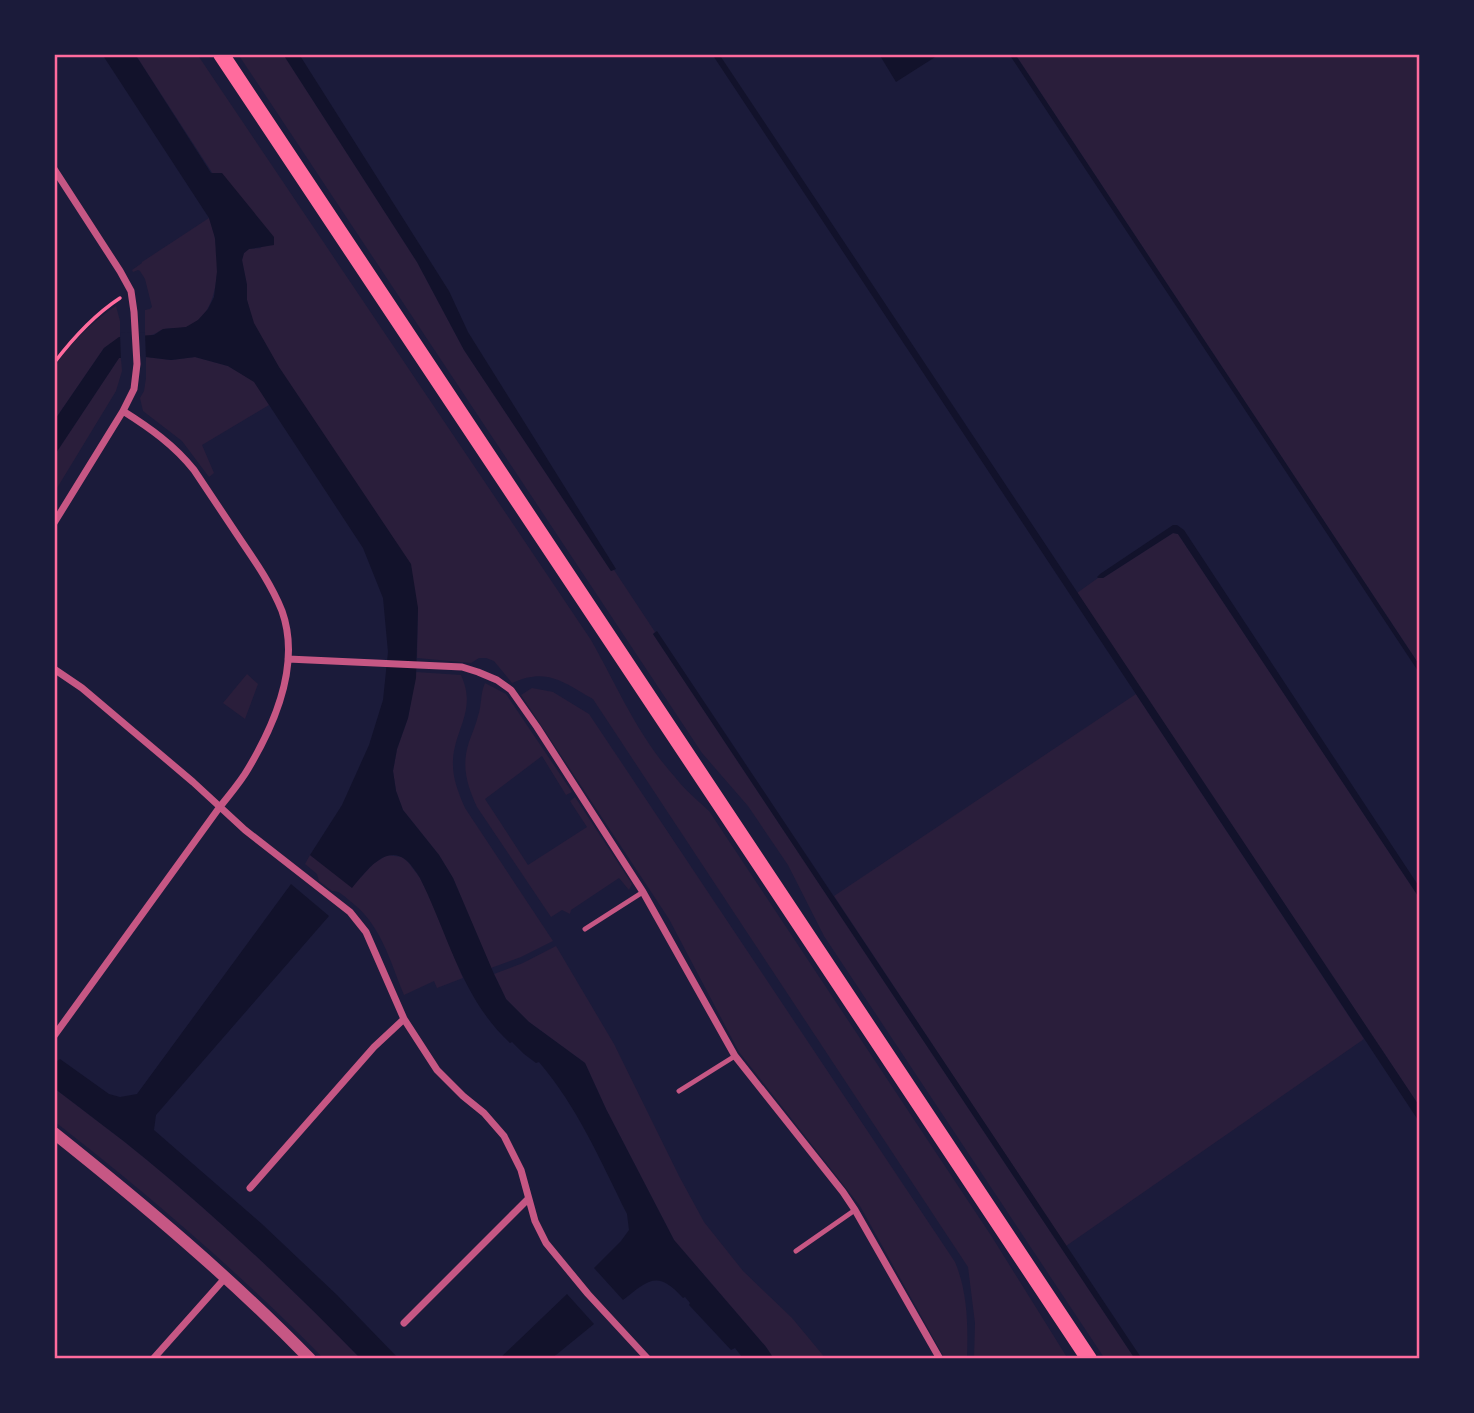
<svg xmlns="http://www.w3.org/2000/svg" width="1474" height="1413" font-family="Raleway,sans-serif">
	<rect width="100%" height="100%" fill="#1b1b3a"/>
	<path fill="#2a1e3b" d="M135,54h62l394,586c26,46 47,96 83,136 10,13 23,24 35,35l283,426 76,122h-94l1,-36 -7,-56 -375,-568c-30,-17 -46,-32 -81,-16l-18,-22 -8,-3h-7l-8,5 -54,-5 1,-50 -165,-285 -6,-23v-15l-5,-25 2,-7 5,-4 12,-1z
		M238,54h45l134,208 47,88 147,221 3,-1 41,62 -2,2 482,725h-30l-281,-423 -36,-71 -40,-59 -46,-53z
		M1015,54h405v612z
		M209,218c2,6 5,14 6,21 5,27 4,76 -28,88 -7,2 -15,0 -22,2 -9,2 -7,6 -20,7v-26l5,-1 2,-2 -7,-28 -5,-8 -2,-1 -5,2 -1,-2 10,-7v-1z
		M116,306l4,15v16l-16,11 -50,73c0,-11 -3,-46 1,-54 8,-17 45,-52 61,-61z
		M146,357l25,3 24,-3 33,9 26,15 15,24 -67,40 12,28 -5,4 -27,-36 -39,-30 -3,-13 4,-7 2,-13z
		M119,358h2l1,13 -6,20 -62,102v-37z
		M1173,533l5,1 242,365v208l-343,-514 21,-15h5z
		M416,672l45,3c16,35 -6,53 -8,85 -1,17 5,32 12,48l88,133 -32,16 -30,11 -38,-90 -14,-23 -36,-45 -7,-19 -3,-20 4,-22 11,-31z
		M247,674l11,10 -13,35 -22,-16z
		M485,683l21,11 66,98 -6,3 -24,-39 -57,43 43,66 59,-38 -17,-26 5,-4 57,87 -3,6 -10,-12 -48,32 -1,4 -8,-4 -11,7 -74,-110c-10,-22 -16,-41 -8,-65 3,-9 7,-17 9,-26 4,-11 2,-22 7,-33z
		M532,688l21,4 36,22 366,548c13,31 13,64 12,97h-22l-85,-153 -121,-154 -70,-133 -148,-224z
		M1136,694l228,345 -298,207 -232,-350z
		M310,855l42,32 21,-23 14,-9 15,2 6,5 12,16 8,16 35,84 -26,10 -3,-7 -30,14c-14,-34 -23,-71 -54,-94 -6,-5 -10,-10 -18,-10l-13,-10 -2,-7 -12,-10z
		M556,946l58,98 65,132 25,46 39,49 49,47 34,41h-52l-8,-12 -92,-107 -68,-131 -21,-46 -56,-41 -23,-23 -12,-25 29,-11z
		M54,1088c31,24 63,47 93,72 75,62 146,129 214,199h-37c-84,-86 -175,-164 -270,-238z"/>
	<path fill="#12122b" d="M102,54h33l76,119h11l52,64v8l-25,4 -5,4 -2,7 5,25v15l7,23 25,44 132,197 7,44 -2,70 -8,40 -11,31 -4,22 3,20 7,19 36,45 14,23 41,96 12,25 23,23 56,41 21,46 68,131 92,107 8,12h-34l2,-2 -7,-9 -4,2 -42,-45 1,-2 -5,-6 -2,1c-25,-28 -34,-19 -60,2l-29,-32 27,-27 8,-11 -2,-16c-27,-54 -49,-106 -88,-152l-3,1 -12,-9 -12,-12 -2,1c-48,-44 -62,-109 -90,-165 -4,-6 -8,-13 -14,-18 -21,-17 -42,14 -54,28l-42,-33 32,-50 27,-60 14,-45 5,-48 -5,-54 -20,-50 -109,-166 -26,-16 -33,-9 -24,3 -25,-3 -27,1 -65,98v-35l50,-73 15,-11 35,-2 9,-6 23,-2 12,-7 10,-11 6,-12 3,-25 -2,-34 -6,-20z
		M283,54h16l150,237 19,41 148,237 -5,2 -147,-221 -47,-88z
		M712,54h7l701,1053v16z
		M879,54h61l-44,28z
		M1009,54h6l405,612v8z
		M1173,525h4l7,5 236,358v11l-242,-365 -5,-1 -70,45h-5l-1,-1 3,-3z
		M657,631l485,728h-7l-482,-725z
		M291,884l38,32 -173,199 -2,15 108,94 75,71 62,64h-38c-68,-70 -139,-137 -214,-199 -30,-25 -62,-48 -93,-72v-25l6,-4 49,35 11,3 17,-3z
		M567,1294l27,30 -43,35h-52z"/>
	<path fill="#1b1b3a" d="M145,332l1,29h-25l-1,-28z"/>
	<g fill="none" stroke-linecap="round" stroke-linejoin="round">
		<path stroke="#ff6b9d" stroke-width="3.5" d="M54,363c19,-25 40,-48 66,-65"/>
		<path stroke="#c65784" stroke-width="5" d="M585,929l58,-37
			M679,1091l56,-35
			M796,1251l59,-41"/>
		<path stroke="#c65784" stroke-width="7" d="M54,169l66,102 11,20 3,21 3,52 -3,25 -11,22 -69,112
			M288,659l174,8 16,5 19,8 14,10 26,37 106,165 92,164 108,136 12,18 85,149
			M54,669l28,19 111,94 52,48 105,82 16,20 38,87 33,51 26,26 21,17 20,23 17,34 14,51 11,22 42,51 60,65
			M54,1036l165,-228c10,-13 21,-25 29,-39 27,-45 53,-105 34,-158 -10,-25 -25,-47 -40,-69 -16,-24 -32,-48 -48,-72 -20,-25 -44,-42 -71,-59
			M250,1188l124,-141 30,-28
			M404,1323l124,-124
			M153,1359l73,-82"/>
		<path stroke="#c65784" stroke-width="12" d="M54,1133c89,71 176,144 256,226"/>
		<path stroke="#ff6b9d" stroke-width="16" d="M221,54l868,1305"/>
	</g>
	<rect width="1474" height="1413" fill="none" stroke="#1b1b3a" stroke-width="112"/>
	<rect x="56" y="56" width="1362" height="1301" fill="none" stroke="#ff6b9d" stroke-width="2.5"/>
</svg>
